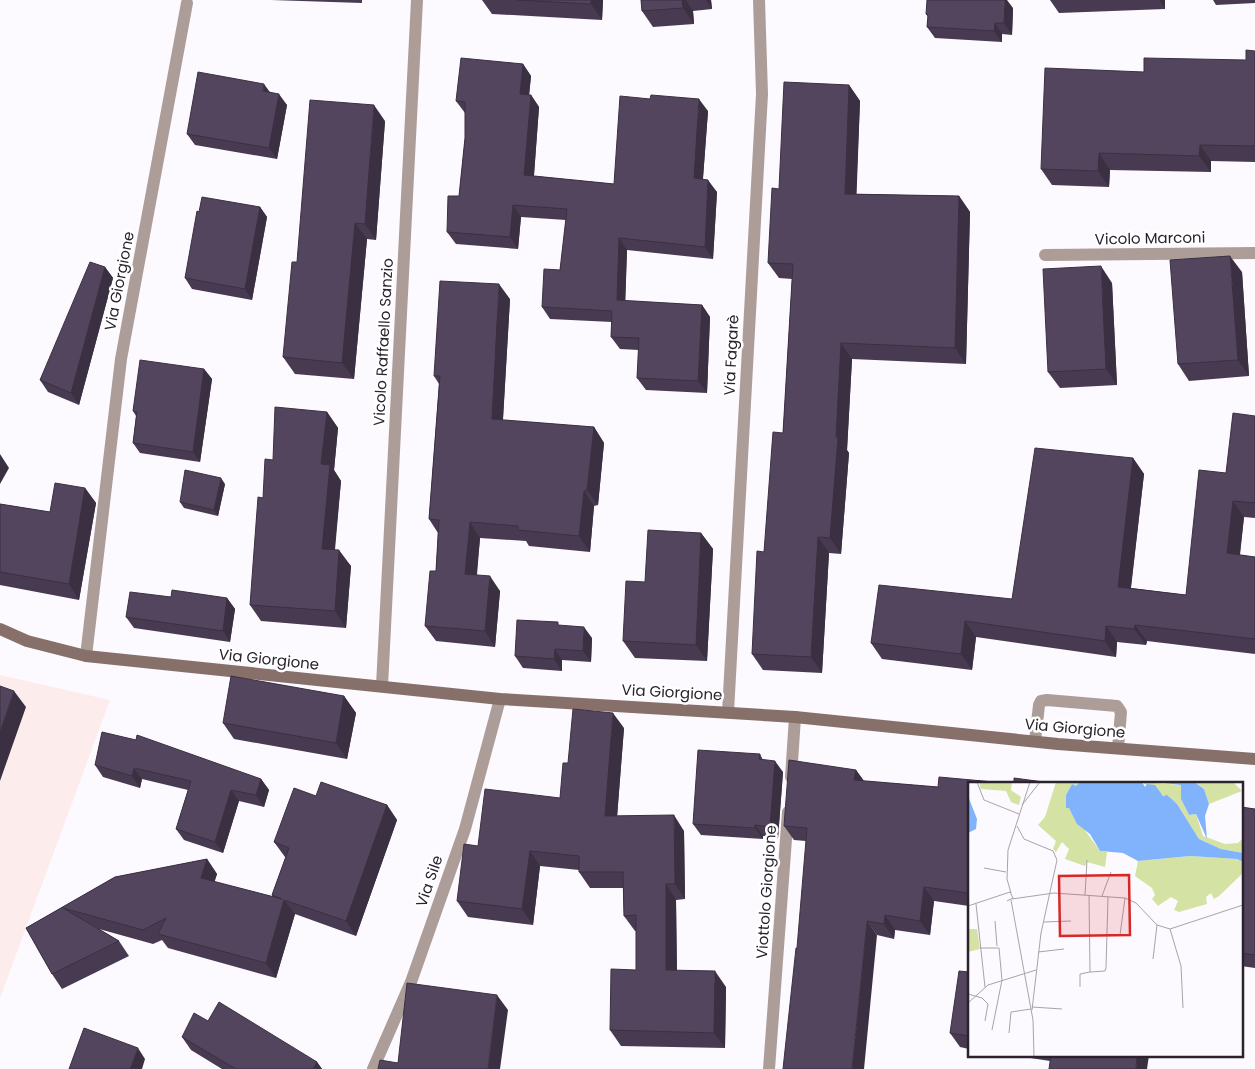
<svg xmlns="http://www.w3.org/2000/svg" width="1255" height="1069" font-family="Poppins,sans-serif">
	<rect width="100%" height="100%" fill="#fcf9ff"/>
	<path fill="#fdecec" d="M0,675l110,25 -110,298z"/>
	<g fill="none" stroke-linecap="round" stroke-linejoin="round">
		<path stroke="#ad9d98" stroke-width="12" d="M1035,741l4,-36 2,-4 6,-1 70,6 4,6 -3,36"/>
		<path stroke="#ad9d98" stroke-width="12" d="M1045,255l210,-2
			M86,656l35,-297 66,-356
			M382,686l35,-686
			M728,712l34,-618 -3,-94
			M791,777l4,-60
			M373,1069l38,-87 54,-153 35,-130
			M769,1069l19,-257"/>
		<path stroke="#87706a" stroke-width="12" d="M0,629l27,12 59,15 414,43 295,18 263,27 197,15"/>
	</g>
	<path fill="#483b51" d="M271,0h91v3z
		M482,0h121l-1,20 -110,-6z
		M641,0h70l1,9 -19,2 1,13 -41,3 -11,-16z
		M1050,0h115v9l-106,4z
		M1213,0h42v3l-39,2z
		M1013,8l-1,27 -10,-1v8l-67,-4 -8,-11 1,-10 -2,-3z
		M1255,51v111l-44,-1v11l-101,-2 -1,17 -57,-2 -11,-16 103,-97 102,-12z
		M523,64l8,12 -2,19h2l8,12 -5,69 80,8 94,-73 -5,68 14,13 -4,67 -86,-9 -2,51 77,4 8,12 -3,76 -61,-3 -9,-12 2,-28 -19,-1 -9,-12 1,-15 -62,-3 -8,-12 18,-37 6,-50 -45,-3 -3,32 -62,-5 -9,-12 12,-36 6,-58v-25l-9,-12z
		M849,85l11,16 -4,93 103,2 11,16 -4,152 -114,-5 -5,91 2,3 -8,101 -12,-1 -7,120 -59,-3 -11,-16 12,-102 19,-119 9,-154 -13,-1 -11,-15 11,-74z
		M270,92l17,13 -10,54 -82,-14 -8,-11z
		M385,121l-9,119 -9,-1 -13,140 -59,-5 -12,-17z
		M260,207l7,10 -15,83 -60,-11 -7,-11 14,-66z
		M105,267l8,11 -34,127 -31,-13 -8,-12z
		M1242,272l7,104 -60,5 -11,-17z
		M1112,283l5,102 -57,3 -12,-16z
		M510,299l-7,121 91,7 10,16 -6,62 -4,1 -4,46 -61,-6 -3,-5 -46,-3 -3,37 23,16 -5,56 -59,-6 -11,-15 11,-55 2,-38 -9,-14 10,-135 -5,-8z
		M204,369l8,10 -12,83 -60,-9 -7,-10 3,-27 -3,-5z
		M327,412l11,16 -4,42 7,11 -6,69 16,16 -5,62 -85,-7 -11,-16 23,-145z
		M1255,416v102l-11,-1 -4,38 15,2v97l-108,-13 -1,4 -29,-3 -1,15 -140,-20 -4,33 -90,-11 -11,-16 141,-44 121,-141 11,16 -13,114 55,7 40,-122z
		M225,484l-7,32 -34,-8 -4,-6z
		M85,488l11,15 -17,97 -79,-15v-81l50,8z
		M701,533l12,16 -6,112 -72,-3 -12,-17 22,-59z
		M171,597l56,1 8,11 -5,33 -96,-14 -8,-11z
		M559,625l33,13 -1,24 -29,-2v11l-39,-3 -8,-12z
		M344,696l12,17 -9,46 -113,-20 -11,-16z
		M624,728l-7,88 67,15 1,68 -9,1 1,71 49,16 -1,61 -104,-2 -11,-16 26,-60v-39h-1l-11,-15 -1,-28h-33l-11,-16v-2l-39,-4 -7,59 -65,-8 -11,-16 21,-55 82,-48 8,-35z
		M760,754l3,6 20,12 -5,66 -15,-2v3l-62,-4 -8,-11z
		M95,765l166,14 8,11 -5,17 -25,-6 -16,52 -39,-13 -8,-11 12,-39 -46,-11 -2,9 -37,-11z
		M856,770l8,11 74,6 31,-4v123l-35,-5 -4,34 -35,-5 -1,9 -17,-4 -71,-94 -12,-1 -10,-14z
		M316,796l71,9 10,15 -41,116 -61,-22 -19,64 -108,-30 -6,-8 -9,4 -54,-15 20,12 10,15 -67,33 -10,-15 -26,-46 89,-51 92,-18 10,15 -3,8 59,15 -1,-2 14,-38h-1l-11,-15z
		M1241,807l14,2v159l-14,-2z
		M969,972v77l-9,-2 -10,-14z
		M208,1021l109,41 5,7h-100l-31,-19 -9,-13z
		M1012,1055h137l-99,6z"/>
	<path fill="#3b3042" d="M591,0h12l-1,20 -11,-16z
		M682,0h4l7,11 1,13 -11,-16z
		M706,0h5l1,9z
		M1005,0h2l6,8 -1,27 -8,-12z
		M1159,0h6v9z
		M995,23l7,11v8l-8,-11z
		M523,64l8,12 -3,30 -8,-12z
		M264,84l8,11 -9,-4z
		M849,85l11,16 -4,108 -11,-15z
		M279,94l8,11 -10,54 -8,-11z
		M531,95l8,12 -6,80 -9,-12z
		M699,99l9,12 -6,79 -8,-12z
		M374,105l11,16 -9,119 -11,-16z
		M1200,145l11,16v11l-12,-16z
		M1099,153l11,17 -1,17 -11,-16z
		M708,180l9,12 -4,67 -8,-12z
		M959,196l11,16 -4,152 -11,-16z
		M513,205l8,12 -3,32 -8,-12z
		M260,207l7,10 -15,83 -7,-11z
		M355,223l12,16 -13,140 -12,-16z
		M619,238l8,12 -2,62 -8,-12z
		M1230,256l12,16 7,104 -11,-16z
		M1101,266l11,17 5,102 -11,-16z
		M105,267l8,11 -34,127 -8,-12z
		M499,284l11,15 -8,135 -10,-15z
		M702,305l8,12 -3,76 -9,-12z
		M841,343l11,16 -5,91 2,3 -8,101 -11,-16z
		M204,369l8,10 -12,83 -7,-10z
		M327,412l11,16 -4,42 7,11 -8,84 -11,-16 -1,-85z
		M594,427l10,16 -6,62 -11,-15z
		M0,454l9,14 -9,16z
		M1133,458l11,16 -15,129 -11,-16z
		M221,478l4,6 -7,32 -4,-6z
		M85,488l11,15 -17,97 -10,-16z
		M584,491l10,15 -4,46 -11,-16z
		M1233,501l11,16 -6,52 -11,-16z
		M470,522l10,16 -5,51 -10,-15z
		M701,533l12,16 -6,112 -11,-16z
		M818,537l11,16 -7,120 -11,-16z
		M339,550l12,16 -5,62 -11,-17z
		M490,576l10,15 -5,56 -10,-16z
		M227,598l8,11 -5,33 -7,-11z
		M965,621l11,16 -4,33 -11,-16z
		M1135,625l12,16 -1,4 -12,-16z
		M1106,626l11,16 -1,15 -11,-16z
		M584,627l8,11 -1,24 -8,-11z
		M555,649l7,11v11l-8,-12z
		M14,691l12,16 -26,74v-49z
		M344,696l12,17 -9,46 -11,-16z
		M613,713l11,15 -8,103 -11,-15z
		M775,761l8,11 -5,66 -8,-11z
		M134,768l8,11 -2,9 -8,-12z
		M856,770l10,14 -12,-4z
		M261,779l8,11 -5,17 -8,-12z
		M231,790l8,11 -16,52 -8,-11z
		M387,805l10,15 -41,116 -10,-15z
		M674,815l10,16 1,68 -10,-15z
		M755,825l8,11v3l-8,-11z
		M530,851l10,15 -7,59 -11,-16z
		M207,859l10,15 -6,19 -10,-15z
		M666,884l10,16 1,86 -11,-16z
		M924,887l10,14 -4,34 -10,-14z
		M284,900l11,14 -19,64 -10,-15z
		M885,915l10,15 -1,9 -10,-15z
		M867,921l10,14 -13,134h-12z
		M715,971l11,16 -1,61 -11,-15z
		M497,995l11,15 -8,59h-12z
		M138,1048l7,11 -3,10h-12z
		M1137,1055h12l-2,14h-11z
		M317,1062l5,7h-9z"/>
	<path fill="#54455e" stroke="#3b3042" d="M517,0h74v4z
		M641,0h41l1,8 -41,3z
		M927,0h78l-1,23h-9l-1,8 -67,-4 1,-12 -2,-1z
		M1246,50l9,1v95l-55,-1 -1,11 -100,-3 -1,18 -57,-2 4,-101 99,4v-14l102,2z
		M461,58l62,6 -3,30 11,1 -7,80 90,9 6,-88 30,3 1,-4 48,4 -5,79 14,2 -3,67 -86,-9 -2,62 85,5 -4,76 -61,-3 2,-40 -28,-1 1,-26 -70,-4 2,-38 16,1 7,-61 -54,-4 -3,32 -63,-5 1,-36h11l6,-58v-36l-9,-1z
		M198,72l66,12 -1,7 16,3 -10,54 -82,-14z
		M784,82l65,3 -4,109 114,2 -4,152 -114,-5 -5,94 2,1 -8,100 -12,-1 -7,120 -59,-3 5,-103 7,1 9,-120 10,1 10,-169 -25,-1 4,-75 7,1z
		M310,100l64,5 -9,119 -10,-1 -13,140 -59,-6 9,-95h5z
		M202,197l58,10 -15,82 -60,-11 12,-67 2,1z
		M1230,256l8,104 -60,4 -8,-104z
		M90,262l15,5 -34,126 -31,-13z
		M1101,266l5,103 -58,3 -5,-103z
		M440,281l59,3 -7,135 102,8 -7,63 -3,1 -5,45 -61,-6v-4l-48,-4 -5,52 25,2 -5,55 -60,-5 5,-55h6l3,-51 -10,-1 11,-143h-6z
		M140,360l64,9 -11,83 -60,-9 4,-31 -4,-1z
		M275,407l52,5 -6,52 9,1 -8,84 17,1 -4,61 -85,-6 8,-108 5,1 2,-39 8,1z
		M1233,413l22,3v87l-22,-2 -6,52 28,4v82l-120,-14 -1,4 -28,-3 -1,15 -140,-20 -4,33 -90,-11 8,-58 133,14 23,-151 98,10 -15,129 68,8 13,-125 27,3z
		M185,470l36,8 -7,32 -34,-8z
		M55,483l30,5 -16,96 -69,-12v-68l50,8z
		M648,530l53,3 -5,112 -73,-4 3,-60 19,1z
		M172,590l55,8 -4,33 -97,-14 4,-25 41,5z
		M517,620l41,2v3l26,2 -1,24 -28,-2 -1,10 -39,-3z
		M231,676l113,20 -8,47 -113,-20z
		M0,686l14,5 -14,41z
		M573,709l40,4 -8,103 69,-1 1,69h-9v86l49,1 -1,62 -104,-3 1,-61 25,1v-55l-12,1 -1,-44h-44v-16l-49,-5 -8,58 -65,-8 7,-57 14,2 7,-57 75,9 3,-35h5z
		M102,732l34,8 1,-5 124,44 -5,16 -25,-5 -16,52 -39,-13 15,-48 -57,-13 -2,8 -37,-11z
		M698,750l62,4 -1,5 16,2 -5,66 -15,-2v3l-62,-4z
		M789,760l67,10 -2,10 84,7 1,-10 66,6h-36v110l-45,-6 -4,34 -35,-6 -1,9 -17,-3 -15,148h-69l13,-121h1l10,-120 -23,-2z
		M1014,778l37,5h-37z
		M321,782l66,23 -41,116 -62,-21 -18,63 -108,-29 8,-16 -23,12 -80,-22 56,33 -67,33 -26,-46 89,-51 92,-18 -6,19 81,21 -10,-4 17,-47 -15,-6 20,-54 22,8z
		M1241,807l14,2v146l-14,-2z
		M959,971l10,1v64l-19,-3z
		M407,983l90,12 -9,74h-110l2,-9 18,3z
		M219,1002l98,60 -4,7h-77l-54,-32 12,-24 14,8z
		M84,1028l54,20 -8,21h-61z
		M1051,1055h86l-1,14h-87z"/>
	<g text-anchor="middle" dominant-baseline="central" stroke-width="5" stroke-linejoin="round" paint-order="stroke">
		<g font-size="15" fill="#2a232e" stroke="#fff">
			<text transform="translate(1150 238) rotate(-1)">Vicolo Marconi</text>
			<text transform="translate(119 281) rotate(-79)">Via Giorgione</text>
			<text transform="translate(383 342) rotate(-87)">Vicolo Raffaello Sanzio</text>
			<text transform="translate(731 355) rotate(-87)">Via Fagarè</text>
			<text transform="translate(269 659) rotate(6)">Via Giorgione</text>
			<text transform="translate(672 692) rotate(3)">Via Giorgione</text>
			<text transform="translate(1075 728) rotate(5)">Via Giorgione</text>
			<text transform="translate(429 881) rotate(-71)">Via Sile</text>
			<text transform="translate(766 892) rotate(-86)">Viottolo Giorgione</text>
		</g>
	</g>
	<g transform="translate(968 782)">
		<rect width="275" height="275" fill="#fcf9ff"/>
		<path d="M11,0h33l-1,8 10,7 -2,8 -8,-3 -5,-11 -25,-2zM88,0h24l-4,4 -4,-2 -6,11 3,13 31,43 7,1 -2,15 -18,-5 -2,4 -20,-7 4,-10 -7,-7 -6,10 -3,-3 3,-8 -18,-16 7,-8zM174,0l40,3 -1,14 8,16 7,-1 7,22 22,8 13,-1 5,-5v15l-22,-4 -22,-10 -22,-35zM226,0h39l9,9 -33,13 -5,-15zM222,74l47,3 6,3v11l-24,23 -5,3 -3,-6 -5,4 1,7 -28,8 -5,-2 4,-9 -7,-4 -13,9 -6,-7 3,-4 -3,-7 -17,-12 3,-15zM0,147h9l3,20 -12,3z" fill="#d4e3a4"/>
		<path d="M112,0h62l3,5 2,-3 8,1 8,11 4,-1 10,9 22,35 22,10 22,4v9l-6,-3 -47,-3 -52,5 -15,-8 -23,-2 -10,-17 -13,-10 -8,-16h-3v-13l6,-11 4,2zM187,0h39l10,7 5,15 -4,12 2,23 -11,-25 -7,1 -8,-16v-14zM0,14l9,23 -1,10 -8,4z" fill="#81b3fc"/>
		<path fill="none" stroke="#a8a3ab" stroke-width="1" d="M9,0l7,18 35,14M54,23l18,-23M49,44l7,13 29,12 4,9 -16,73 -9,77M16,86l22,4M43,111l-4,-14 1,-29 22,-68M117,113l2,-35M134,114l9,-24M44,117l42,-6 71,5 11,5 21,22 13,4 73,-24M43,118l22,120 1,37M8,122l9,83M0,124l42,-14 3,6 -6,3M27,139l2,25M76,140l27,-1M202,147l11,37 2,42M152,153l5,-37M12,166h19l3,32 -10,50M70,170l26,-3M185,177l4,-34M122,190l15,-1 1,-3 2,-71M112,205v-13l10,-2 -1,-77M0,212l14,4 6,6 -3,17M0,221l20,-18 48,-15M64,225l30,2M41,251l2,-21 20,-3"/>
		<path fill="#d62828" fill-opacity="0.15" stroke="#d62828" stroke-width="2.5" d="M161,93l1,60 -70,1 -1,-60z"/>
		<rect width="275" height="275" fill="none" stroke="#2a232e" stroke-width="2.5"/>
	</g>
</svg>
